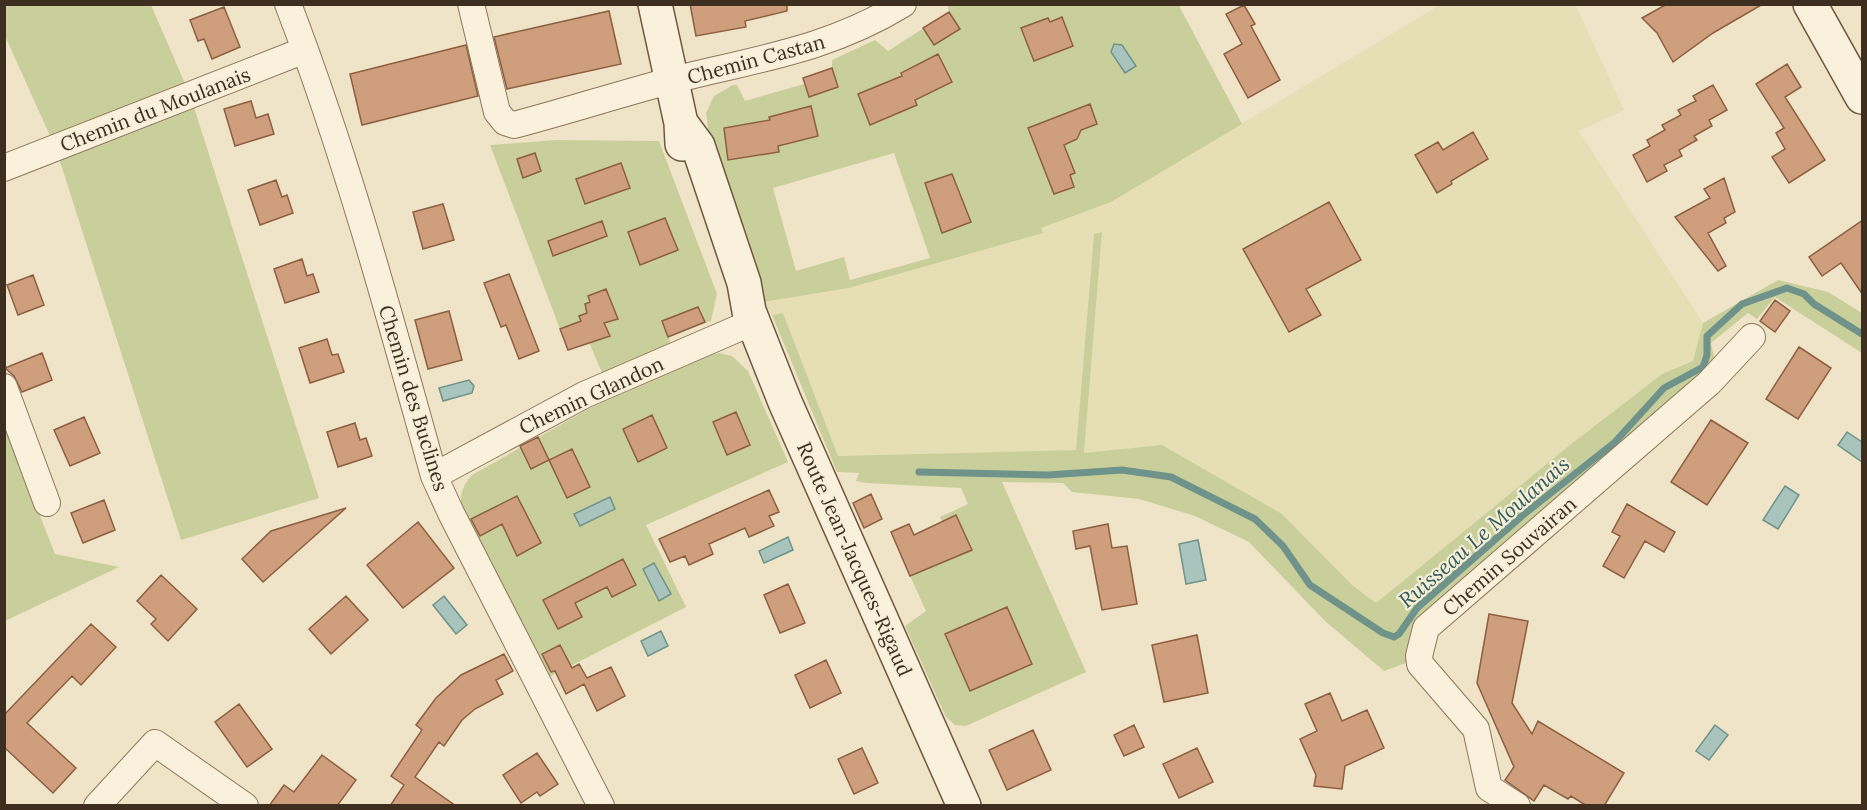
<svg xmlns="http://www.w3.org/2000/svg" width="1867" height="810" font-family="Lora,serif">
	<rect width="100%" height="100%" fill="#f0e4c8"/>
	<path fill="#e6deb5" d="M1575,4l49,106 -45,21 124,192 -10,38 -31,13 -92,71 -194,158 -24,-18 -268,-132 18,-221 -8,2 -18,216 -238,6 -55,-143 -11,2 -9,-13 86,-14 194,-55 -2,-5 70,-26 329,-197z"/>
	<path fill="#c9cf9b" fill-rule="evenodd" d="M1178,4l64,120 -131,78 -70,26 2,5 -194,55 -86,14 -53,-159 -4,-30 8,-17 19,-11h4l8,16 59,-17 -1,-6 29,-10v-8l43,-20 13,11 61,-39 -1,-7zM894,153l36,105 -80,22 -6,-23 -48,14 -23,-83z
		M4,5h147l39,90 129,403 -138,42 -125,-391 -51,-113z
		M556,140l103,1 58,153 -6,27 -42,15 1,7 -68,30 -13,-31 -21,8 -78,-205z
		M1102,232l-18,221 78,-8 120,69 70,71 24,18 194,-158 92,-71 31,-13 10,-38 75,-43 50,12 34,21v40l-87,-56 -18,22 -9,-6 -37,30 5,23 -302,263 -8,34 -22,8 -59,-50 -76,-79 -54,-26 -56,-17 -67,-7 -9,-9 -61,-1 84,190 -120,54 -11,-1 -9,-8 -41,-91 21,-15 -16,-35 47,-20 -17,-39 28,-13 -7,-16 -94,-5 -11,-2 3,-8 -22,-1 -65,-157 11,-2 55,143 238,-6 18,-216z
		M719,353l13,3 16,15 40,91 -142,63 40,82 -139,71 -86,-170c-1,-14 2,-23 11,-33l118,-67 120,-53z
		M4,424l51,130 64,13 -114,54z"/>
	<path fill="#a9c4bc" stroke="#6f938a" stroke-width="1.5" d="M1114,44l8,1 14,21 -11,7 -14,-21z
		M469,380l5,6 -2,7 -29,8 -4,-13z
		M1847,432l15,10v20l-24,-17z
		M1785,486l14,9 -21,34 -15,-9z
		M610,497l5,12 -35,17 -6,-12z
		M788,537l5,13 -29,13 -5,-12z
		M1198,540l8,40 -20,4 -7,-40z
		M654,563l17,31 -12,7 -16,-32z
		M444,596l23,29 -11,9 -23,-29z
		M661,631l7,15 -20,10 -7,-15z
		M1715,725l13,10 -19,25 -13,-9z"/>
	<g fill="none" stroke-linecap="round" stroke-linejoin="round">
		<path stroke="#6f938a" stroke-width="7" d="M919,472l129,3 74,-5 49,7 84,42 28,27 27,39 73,48 11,4 5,-3 18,-26 106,-93 91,-72 50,-55 39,-21 4,-12v-19l35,-32 45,-16 17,6 10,10 48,30"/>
	</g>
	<path fill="#cf9f7d" stroke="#8d5f41" stroke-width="1.5" d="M690,4h97v7l-42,10 1,6 -50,9z
		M1667,4h96l-50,29 -40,29 -16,-29 -15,-15z
		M1244,5l11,19 -4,2 29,54 -32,18 -24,-44 18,-10 -16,-30z
		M224,7l16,40 -28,12 -8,-20 -6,2 -8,-21z
		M609,11l12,53 -114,25 -13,-52z
		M949,12l11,17 -26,16 -11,-17z
		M1062,17l11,29 -39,15 -13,-33 27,-10 2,4z
		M466,45l12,51 -116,29 -12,-51z
		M938,54l14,28 -37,18 2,5 -47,20 -12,-31 44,-18 -1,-3z
		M1787,64l14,23 -16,10 40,63 -36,23 -17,-26 13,-8 -9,-16 8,-5 -28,-44z
		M832,68l6,19 -29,10 -6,-19z
		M1713,85l14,25 -18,10 3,6 -18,10 3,4 -18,10 3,6 -18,9 3,6 -20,11 -14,-27 17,-9 -3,-6 18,-10 -3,-5 19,-10 -3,-5 18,-9 -3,-5z
		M251,101l5,17 12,-4 6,20 -39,12 -11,-37z
		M1090,104l7,20 -16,6 -4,9 -13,6 11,28 -5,2 4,12 -20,7 -26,-66z
		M811,106l7,30 -40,10 1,6 -51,8 -4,-32 46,-8 -1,-3z
		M1473,132l15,27 -37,22 1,3 -15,9 -22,-38 23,-13 5,8z
		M535,153l6,18 -18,7 -6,-19z
		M621,163l9,25 -45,16 -9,-25z
		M952,174l19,48 -29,11 -17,-50z
		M1724,178l11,34 -11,6 2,5 -18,10 18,33 -8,5 -43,-54 35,-19 -6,-9z
		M276,180l6,17 5,-2 6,18 -33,12 -12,-35z
		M1329,202l32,58 -55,29 15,26 -32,17 -46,-83z
		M443,204l11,36 -31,9 -10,-37z
		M665,218l13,32 -38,15 -12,-33z
		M1863,220v75l-22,-32 -19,13 -13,-19z
		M602,221l5,15 -54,20 -5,-15z
		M302,259l5,17 6,-2 6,18 -34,11 -11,-34z
		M509,274l30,77 -20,8 -13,-34 -5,2 -17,-44z
		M33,275l11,30 -26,10 -11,-30z
		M606,289l12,30 -14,4 6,13 -42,14 -8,-21 21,-8 -2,-5 8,-3 -2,-9 5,-2 -2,-6z
		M1775,300l15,11 -15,21 -15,-11z
		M698,307l7,15 -37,15 -6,-16z
		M449,311l13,49 -34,9 -13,-49z
		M327,339l5,16 6,-1 6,18 -34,11 -11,-35z
		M1799,347l32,21 -33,51 -32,-20z
		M42,353l10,27 -30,12 -8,-16 -9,-8z
		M736,412l14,33 -23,10 -14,-33z
		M652,415l15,33 -29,14 -15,-33z
		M84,417l16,36 -30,13 -16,-36z
		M1711,420l37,23 -41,62 -36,-23z
		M355,423l5,17 6,-2 6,18 -34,11 -11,-35z
		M538,437l11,23 -18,9 -11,-23z
		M572,449l18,38 -23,11 -18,-38z
		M769,490l10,22 -10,4 5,10 -25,11 -4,-9 -36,16 4,10 -24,11 -4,-9 -15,6 -11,-23z
		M871,494l11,25 -18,9 -11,-25z
		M517,496l24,47 -24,13 -15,-32 -22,12 -9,-17z
		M104,500l11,30 -32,13 -12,-30z
		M1627,504l48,28 -11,20 -19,-11 -21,37 -21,-12 17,-30 -8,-4z
		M346,508l-83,74 -21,-23 29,-28z
		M956,515l16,35 -62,26 -19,-44 18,-8 5,11z
		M418,522l36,46 -51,40 -36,-43z
		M1108,524l4,24 15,-2 10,58 -35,6 -12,-64 -14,3 -3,-18z
		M623,559l13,26 -24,12 -5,-10 -32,16 7,14 -24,12 -15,-29z
		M161,575l36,34 -29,32 -17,-17 5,-5 -19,-18z
		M788,584l17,39 -25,10 -16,-38z
		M346,596l22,24 -37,34 -22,-25z
		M1007,607l25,57 -62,27 -25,-57z
		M1489,614l39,7 -16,82 20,31 6,-13 86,52 -20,33h-17l-16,-10 -3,3 -24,-14 -10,16 -29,-21 9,-13 -37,-84z
		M91,624l25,23 -35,38 -9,-9 -45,47 49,45 -23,25 -49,-46v-32z
		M1197,635l11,58 -44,9 -12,-57z
		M560,645l12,23 7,-4 8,14 24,-11 14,29 -28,15 -13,-27 -18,10 -11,-23 -4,1 -9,-18z
		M504,654l9,17 -17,9 7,14 -28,15 -13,11 -18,26 -5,-4 -24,35 41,29h-66l14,-21 -13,-9 31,-46 -6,-5 20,-27 25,-23z
		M826,660l15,33 -31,15 -15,-33z
		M1330,693l12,28 25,-11 17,38 -39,18 -3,23 -28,-3 2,-11 -16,-36 17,-8 -12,-27z
		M239,704l33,45 -25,18 -32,-45z
		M1134,725l10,22 -20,9 -10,-21z
		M1033,730l18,40 -44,20 -18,-40z
		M862,748l16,35 -24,11 -16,-35z
		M1197,748l16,34 -34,16 -16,-34z
		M537,753l21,31 -18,12 -3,-4 -16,11 -18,-28z
		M322,755l34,25 -19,26h-68l15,-21 10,7z"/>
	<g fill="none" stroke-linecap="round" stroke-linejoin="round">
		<g stroke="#8d765c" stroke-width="28">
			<path id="street" d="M288,4c59,154 102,313 146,472l17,37 150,293
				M471,4l26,108 8,10 9,3c53,-14 106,-31 159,-45 83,-21 155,-30 230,-76
				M4,168l301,-118
				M4,387l43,116
				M434,476l150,-81 169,-73
				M97,806l58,-63 90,63
				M1517,806l-28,-18 -13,-59 -56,-65 -1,-8 7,-28 283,-245 43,-46"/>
		</g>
		<g stroke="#6f573f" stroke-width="36">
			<path id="secondary" d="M655,4l26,119 1,21
				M1810,4l52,93
				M681,123l17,23 46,137 5,28 36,91 179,404"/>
		</g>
		<use href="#street" stroke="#faf1dc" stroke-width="26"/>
		<use href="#secondary" stroke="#faf1dc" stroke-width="33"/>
	</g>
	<g text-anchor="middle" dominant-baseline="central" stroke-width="4.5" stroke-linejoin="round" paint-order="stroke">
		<g font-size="20" fill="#3d2e20" stroke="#f7eed8">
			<text transform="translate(756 59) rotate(-15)">Chemin Castan</text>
			<text transform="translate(155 109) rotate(-21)">Chemin du Moulanais</text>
			<text transform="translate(591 395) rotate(-25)">Chemin Glandon</text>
			<text transform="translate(414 398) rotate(73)">Chemin des Buclines</text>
			<text transform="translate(1509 556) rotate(-41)">Chemin Souvairan</text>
			<text transform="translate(855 559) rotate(66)">Route Jean-Jacques-Rigaud</text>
		</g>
		<g font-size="21" font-style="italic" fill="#2f5d5a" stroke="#f7eed8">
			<text transform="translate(1484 532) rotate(-41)">Ruisseau Le Moulanais</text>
		</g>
	</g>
	<rect width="1867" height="810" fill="none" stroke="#3d2e20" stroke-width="12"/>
</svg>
